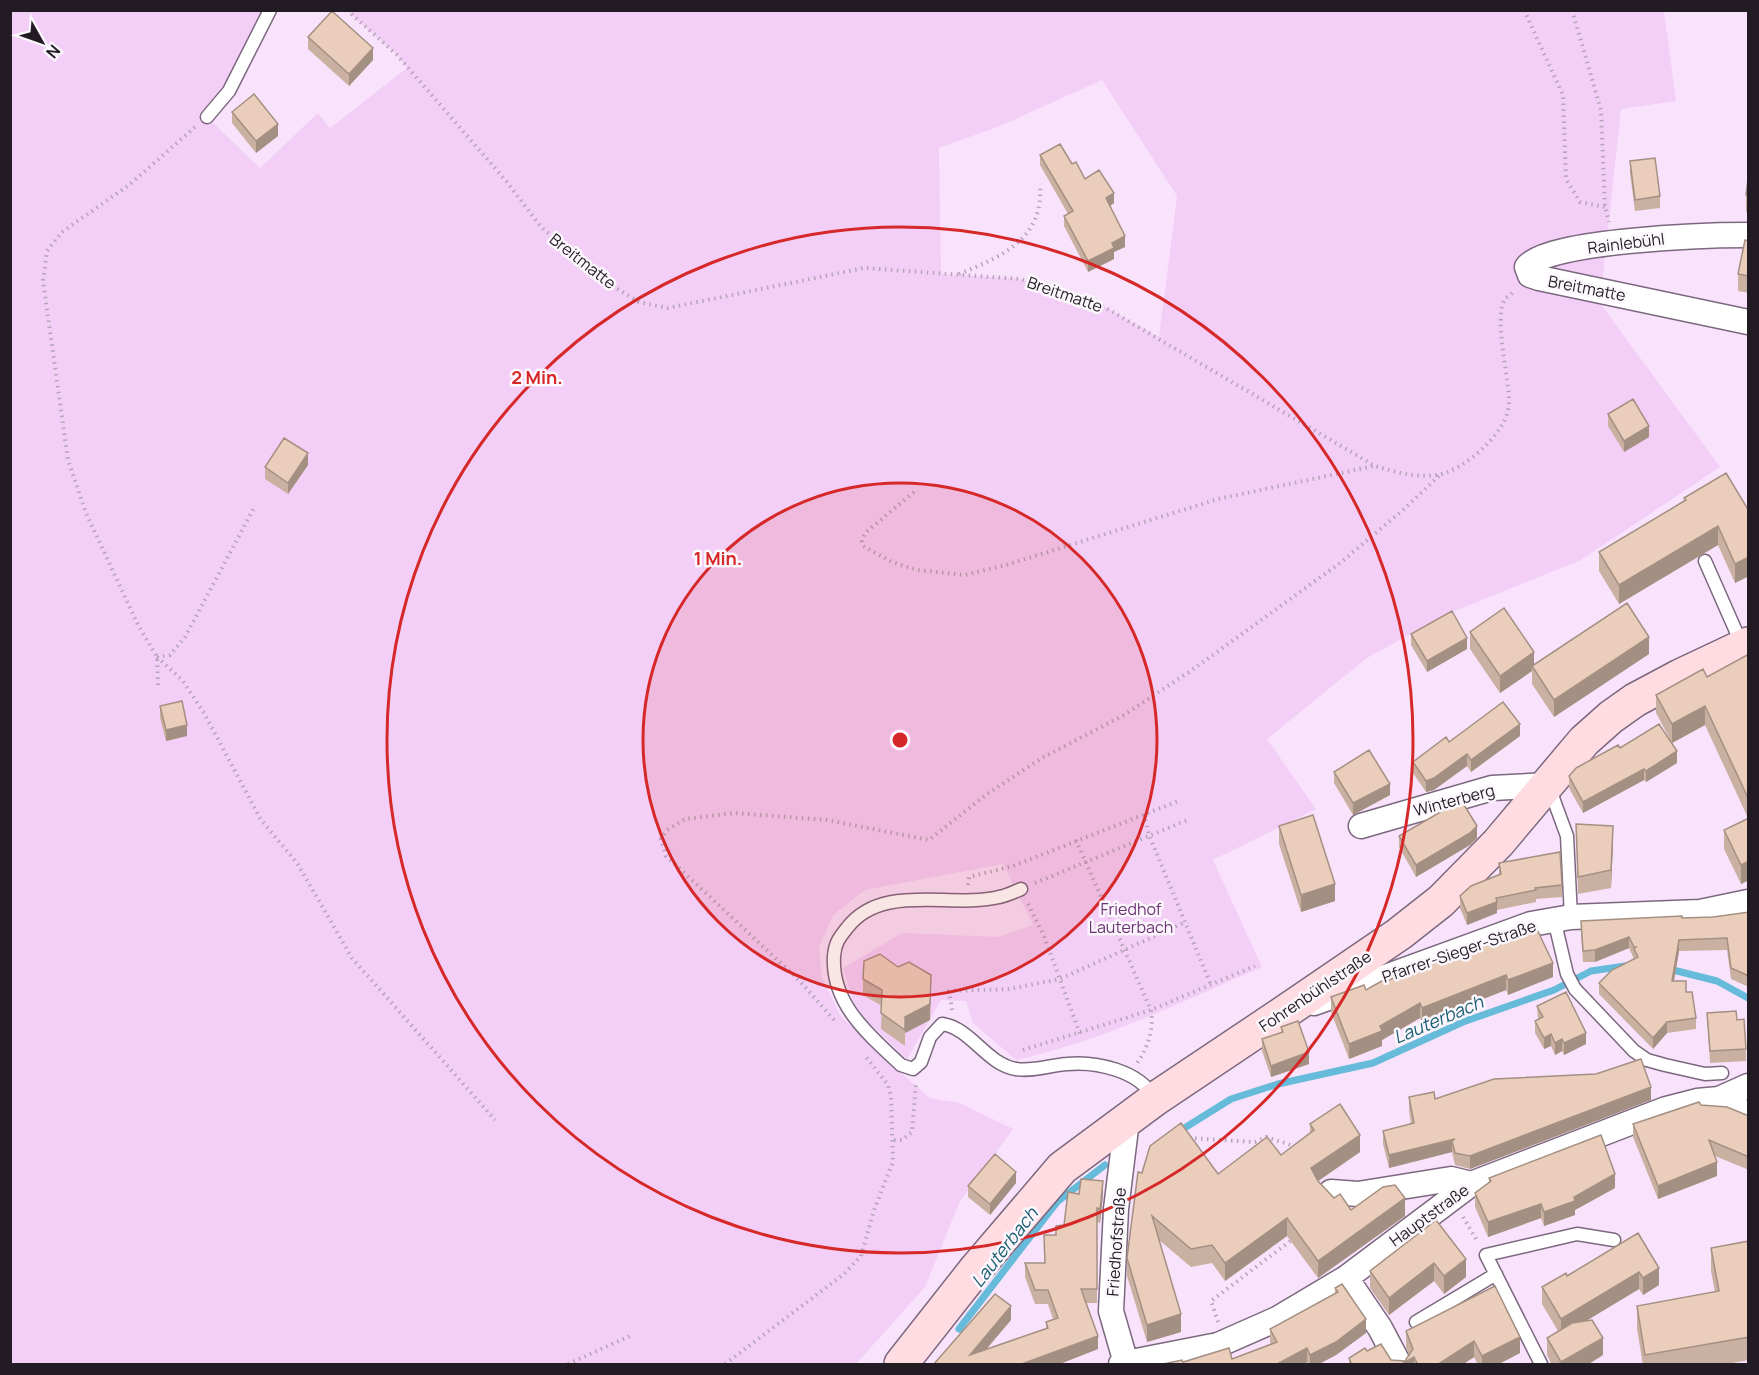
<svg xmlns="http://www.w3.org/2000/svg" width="1759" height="1375" font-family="Manrope,sans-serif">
	<rect width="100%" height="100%" fill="#f9e3fc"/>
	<path fill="#f3cff7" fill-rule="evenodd" d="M10,11h260l-63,106 53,51 58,-55 12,15 77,-60 -10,-13 -50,-44h1317l12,90 -55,8 -21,194 120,164 -139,93 -134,54 -80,44 -100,81 49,70 -103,51 49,107c-80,35 -160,74 -246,93l-43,-37 -7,-22 -25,-1 -34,59 -51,-48 -13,-43 59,-35 96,4 35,-12 -30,-61 -138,26 -32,25 -14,32 3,30 18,38 41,41 49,42 30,5 53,26 -53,72 -35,86 -69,77h-845zM1102,80l75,116 -18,141 -65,-36 -74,-22 -79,-5 -2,-126 61,-22z"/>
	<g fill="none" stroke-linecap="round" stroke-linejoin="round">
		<path stroke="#65bbd9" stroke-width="7" d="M1669,969l48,12 31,17
			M1178,1132l53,-33 47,-15 95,-21 90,-41 91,-32 37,-19 34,-5
			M959,1329l98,-127 48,-37"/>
		<g stroke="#7b687e" stroke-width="15">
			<path id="service" d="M207,117l22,-26 41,-81
				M1705,561l37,84
				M1549,787l18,49 4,81
				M1021,889c-7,3 -15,7 -22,8 -48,12 -117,-15 -152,31 -8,10 -12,15 -13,28 -3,48 35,79 67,109l12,4 8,-7 9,-25 12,-13c29,4 44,40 74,45 17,3 35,-4 51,-5 29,-3 73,7 87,34
				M1554,919l13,55 8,15 59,62 13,9 18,5 40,9 17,-1
				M1416,1322l80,-48
				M1541,1364l-55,-109 91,-21 37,6"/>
		</g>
		<g stroke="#7b687e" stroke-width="27">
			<path id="minor" d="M1748,235c-37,0 -201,5 -221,32l3,8 9,3 209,44
				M1361,826l131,-38 56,-3
				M1314,1003l217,-79 40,-7 129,-5 48,-10
				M1719,1099l29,16
				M1331,1192l27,2 93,-15 20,5
				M1346,1278l34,50 19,36
				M1126,1363l-15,-52 5,-102 11,-89
				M1121,1364l97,-19 59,-26 69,-41 125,-94 195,-75 31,-8 22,-2 29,-13"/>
		</g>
		<g stroke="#7b687e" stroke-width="36">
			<path id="secondary" d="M901,1364l74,-94 87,-102 93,-69 127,-85 117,-80 42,-33 57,-58 86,-102 27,-24 24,-17 45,-24 68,-32"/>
		</g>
		<path stroke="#b6a4b8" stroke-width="4" stroke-dasharray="1.5 4.5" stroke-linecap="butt" d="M347,10l50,45 110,127 34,45 65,55 33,20 29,6 196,-40 156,11 74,22 281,165c21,6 40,12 62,9 27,-4 71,-43 72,-71 1,-24 -16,-85 -4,-105 3,-3 8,-6 10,-9
			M1524,10l39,85 3,84 14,23 25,5
			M1572,10l29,100 4,97 4,15
			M959,274c45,-18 85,-36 81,-90
			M914,492l-49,41 -3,8 1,5 29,16 25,8 48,5 41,-10 212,-66 156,-33
			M157,657l25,23 22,33 57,107 36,43 55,95 143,162
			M157,657l13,-2 15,-18 70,-131
			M158,685l-1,-28 -19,-32 -52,-112 -18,-53 -25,-179 4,-30 15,-19 67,-47 66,-58
			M1144,814l5,21 62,150
			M1076,840l75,170c3,19 -3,38 -14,53
			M1035,883l155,-64
			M968,885l1,-8 44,-11 168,-66
			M1028,904l16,32 36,98
			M952,1010l-3,-19 60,-2 51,-10 126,-57
			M834,1020l-34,-39 -134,-125 -5,-17 6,-9 18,-11 50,-6 92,7 102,20 58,-46 55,-36 82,-43 68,-45 148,-107 63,-53 37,-35
			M1023,1050l128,-40 104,-44
			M1189,1138l66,4 11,-5 31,10
			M894,1140h8l10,-8 4,-48
			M1463,1217l15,25
			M1218,1322l-7,-21 82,-62
			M568,1364l62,-28
			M725,1364l119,-90 17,-18 13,-46 19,-48 -2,-66 -3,-11 -22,-28"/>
		<use href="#service" stroke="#fff" stroke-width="12"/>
		<use href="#minor" stroke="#fff" stroke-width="24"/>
		<use href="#secondary" stroke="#fedce1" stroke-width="33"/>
	</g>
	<path fill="#cab0a1" d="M308,37l65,23 -24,26 -41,-37z
		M232,112l46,24 -22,17 -24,-30z
		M1040,155l32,9 13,15 29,24 -4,3 15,41 -11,5v7l-26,13 -24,-46v-10l4,-2 -28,-49z
		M1630,161l30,35v12l-25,3 -5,-38z
		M1749,171v41h-3v-17z
		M1749,241v52l-11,-2v-17z
		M1608,414l41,23 -25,15 -16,-26z
		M308,465l-20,29 -23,-15v-12z
		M1684,498l65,13v65l-14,7 -17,-38 -99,59 -20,-33v-19l85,-51z
		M1470,632l64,33 115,-11 -95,63 -22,-33v-13l-32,22 -30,-44z
		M1411,634l56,15 -40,23 -16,-27z
		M1749,654v226l-8,4 -17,-35v-19l24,-12 -43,-93 -33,18 -16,-30v-18l51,-18z
		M160,706l27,30 -21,5 -6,-23z
		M1520,736l-49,36 -4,-6 -33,24 -8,2 -13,-19v-11l36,-20z
		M1620,748l57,15 -31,19 -2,-2 -61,33 -14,-25v-12z
		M1334,772l56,23 -37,20 -19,-32z
		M1576,824l37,19 -2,45 -33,6z
		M1279,826l56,75 -34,11 -22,-68z
		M1399,836l78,2 -7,7 -54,32 -17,-30z
		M1499,863l63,22v12l-26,2v3l-39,8v3l-30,12 -7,-17v-12l39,-21z
		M1749,912v75l-18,-8 -4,-29 -48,1 -5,30 12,11 10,26v11l-29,4 -14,16 -54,-55v-11l35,-24 -5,-11 -34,14h-12l-2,-30v-11l132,-4z
		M1434,960l119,17 -45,18 -2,-5 -84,33 -2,-5 -38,22v6l-33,13 -18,-47v-15l35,-7z
		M863,979l68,12 -1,29 -25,13v13l-24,-17 1,-23 -19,-11z
		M1537,1006l49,38 -22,11 -2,-4 -7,4 -4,-9 -7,3 -9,-16v-12l3,-1z
		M1707,1013l30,7 9,29v12l-36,2z
		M1281,1027l28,37 -38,13 -9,-26v-12l19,-7z
		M1409,1097l26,2 216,1 -181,69 -15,-4 -3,-13 -63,16 -6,-24v-13l28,-7 -2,-14z
		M1748,1116h1v54l-34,-14 2,20 -59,23 -25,-62v-13z
		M1310,1124l50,28 -42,29 16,17 17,12 54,6 -87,62 -31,-42 -62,45 -13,-18 -21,4 -32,-27 22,92 -34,10 -20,-66v-18l15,-85 76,1 63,-19 29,-22z
		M1489,1178l126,10 -40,22v5l-31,11 -3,-8 -53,19 -13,-30v-14l14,-11z
		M1016,1183l-26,32 -22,-18v-11z
		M1103,1195l-3,28 -3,-1v81h-11l12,46 -41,16h-125l79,-45 -25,29 60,-21v-6l7,-3 -5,-15h-13l-10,-27v-14h19l12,-28 8,-10z
		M1436,1220l30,57 -22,17 -10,-13 -45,34 -19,-27v-17z
		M1638,1233l21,52 -16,10 -4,-6 -53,32 17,34 -16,10h-35l-5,-10v-17l11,-7 -16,-27v-17l25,-11z
		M1749,1241v119l-28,5h-78l-6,-36v-23l78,-14 -4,-21v-23z
		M1495,1286l25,67 -23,12h-19l-4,-8 -12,8h-113v-7l18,-7 24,9 14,1 4,-6 -3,-8v-16z
		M1335,1288l31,45 -30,22 -19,10h-9l-1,-3 -5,3h-144l74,-6 39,-14 -1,-3v-13l65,-35z"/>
	<path fill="#a49083" d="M373,48v12l-24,26v-12z
		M278,124v12l-22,17v-12z
		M1114,193v10l-8,6v-11z
		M1125,236v11l-11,5v7l-26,13v-11l24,-18z
		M1649,426v11l-25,15v-11z
		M308,453v12l-20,29v-11z
		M1718,526v19l-99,59v-19z
		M1749,557v19l-14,7v-19z
		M1649,637v17l-95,63v-17z
		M1467,638v11l-40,23v-11z
		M1534,652v17l-2,-3v5l-32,22v-17z
		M1705,706v19l-33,18v-19z
		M1520,724v12l-49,36v-12z
		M187,725v11l-21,5v-11z
		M1677,751v12l-31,19v-11z
		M1467,754v12l-33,24 -8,2v-11z
		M1644,769v11l-61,33v-11z
		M1390,784v11l-37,20v-12z
		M1477,826v12l-7,7 -54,32v-12z
		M1613,826v17l-2,45v-18z
		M1749,861v19l-8,4v-19z
		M1335,884v17l-34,11v-17z
		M1497,902v11l-30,12v-12z
		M1629,937v11l-34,14v-12z
		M1679,940v11l-7,41v-11z
		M1553,963v14l-45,18v-15z
		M931,975l-1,45 -25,13v-16z
		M1506,975v15l-84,33v-15z
		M1420,1003v15l-38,22v6l-33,13v-15z
		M1667,1022v11l-14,16v-11z
		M1586,1033v11l-22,11v-12z
		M1551,1034v12l-7,3v-11z
		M1562,1039v12l-7,4v-12z
		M1309,1052v12l-38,13v-11z
		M1651,1087v13l-181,69v-13z
		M1360,1135v17l-49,34v-18z
		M1455,1139l-3,2v11l-63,16v-13z
		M1717,1162v14l-59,23v-13z
		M1016,1172v11l-26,32v-11z
		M1615,1174v14l-40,22v5l-31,11v-14z
		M1103,1181v14l-3,28v-14z
		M1405,1198v18l-87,62v-17z
		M1541,1204v14l-53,19v-15z
		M1287,1218v18l-62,45v-18z
		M1466,1259v18l-22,17v-18z
		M1434,1263v18l-45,34v-17z
		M1659,1268v17l-16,10v-17z
		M1639,1272v17l-78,47v-17z
		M1011,1306v14l-38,45 -3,-10z
		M1181,1314v18l-34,10v-17z
		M1366,1319v14l-30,22 -19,10h-7v-10z
		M1098,1336v13l-41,16h-38z
		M1520,1337v16l-23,12h-15v-9z
		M1603,1338v17l-16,10h-26v-3z
		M1474,1341v16l-12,8h-25z
		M1307,1348v14l-5,3h-23v-2z
		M1414,1357v8h-14z"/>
	<path fill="#ebcdbb" stroke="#a49083" stroke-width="1.5" d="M332,11l41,37 -24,26 -41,-37z
		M254,94l24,30 -22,17 -24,-29z
		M1060,144l12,20 4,-2 9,17 14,-9 15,23 -8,5 19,38 -13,7 2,5 -26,13 -24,-45 9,-5 -33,-56z
		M1655,158l5,38 -25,4 -5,-39z
		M1749,171v24h-3z
		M1745,240l4,1v35l-11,-2z
		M1633,399l16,27 -25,15 -16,-27z
		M284,438l24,15 -20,30 -23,-16z
		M1726,473l23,38v46l-14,7 -17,-38 -99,59 -20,-33 87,-52 -2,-2z
		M1627,603l22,34 -95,63 -22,-34z
		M1504,608l30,44 -34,24 -30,-44z
		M1452,611l15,27 -40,23 -16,-27z
		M1749,654v146l-44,-94 -33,18 -16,-29 47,-26 4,8z
		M182,701l5,24 -21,5 -6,-24z
		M1503,702l17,22 -49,36 -4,-6 -33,24 -8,3 -13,-19 33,-25 3,5z
		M1659,724l18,27 -31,20 -2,-2 -61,33 -14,-26 7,-8 42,-23 2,3z
		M1369,750l21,34 -37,19 -19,-31z
		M1461,800l16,26 -7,7 -54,32 -17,-29z
		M1313,815l22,69 -34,11 -22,-69z
		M1749,818v43l-8,4 -17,-35z
		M1576,824l37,2 -2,44 -33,7z
		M1560,852l2,33 -27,3 1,2 -40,8 1,4 -30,11 -7,-17 11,-10 30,-12 -2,-11z
		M1749,912v64l-18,-8 -4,-30 -48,2 -7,41h14v11h6l4,26 -29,4 -14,16 -54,-55 13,-13 26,-13 -4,-8 2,-2h-2l-5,-10 -34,13 -12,1 -2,-30 101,-5v2l31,-1z
		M1534,923l19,40 -45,17 -2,-5 -84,33 -2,-5 -40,23 2,5 -33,13 -18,-47 33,-12 2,5 21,-12 2,2 45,-20z
		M880,954l18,13 11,-5 22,13 -1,29 -25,13v13l-24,-17 1,-23 -19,-11 1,-18z
		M1566,992l20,41 -22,10 -2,-4 -7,4 -4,-9 -7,4 -9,-17 8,-4 -6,-11z
		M1736,1011l1,9 7,-1 2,30 -36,2 -3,-38z
		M1298,1021l11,31 -38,14 -9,-27 21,-7 -2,-5z
		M1641,1059l10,28 -181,69 -15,-3 -3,-12 3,-2 -66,16 -6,-24 31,-8 -5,-26 25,-5 1,7 59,-20 102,-5z
		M1699,1102l2,3 26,2 22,9v41l-40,-17 8,22 -59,24 -25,-62z
		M1340,1104l20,31 -49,33 7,13 16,17 6,-4 11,16 32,-23 12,-2 10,13 -87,63 -31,-43 -62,45 -13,-18 -21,4 -39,-33 29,98 -34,11 -20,-67 11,-86 4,1 8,-27 31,-23 37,51 49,-37 14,18 33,-25 -4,-6z
		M1601,1135l14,39 -41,23 1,4 -31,11 -3,-8 -53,18 -13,-29 16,-12 -2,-3z
		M995,1154l21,18 -26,32 -22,-18z
		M1081,1179l22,2 -3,28 -3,-1v81h-16l17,47 -79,29h-86l62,-71 16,12 -41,49 78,-27 -2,-6 12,-4 -10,-28h-13l-10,-27h20l-1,-28h12v-9l8,-1 4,-33 11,2z
		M1436,1220l30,39 -22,17 -10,-13 -45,35 -19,-27z
		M1638,1233l21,35 -16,10 -4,-6 -78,47 -19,-32 24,-14 1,3z
		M1749,1241v96l-104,18 -8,-49 82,-15 -8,-43z
		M1342,1284l24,35 -30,23 -26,13 -3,-7 -28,15v2h-121l24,-5 1,2 46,-14 3,11 45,-17 -7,-13 68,-37 -3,-4z
		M1495,1286l25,51 -38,19 -8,-15 -37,24h-19l-4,-8 -14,8h-48l-3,-7 16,-10 2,3 14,-7 10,16 14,1 8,-12 -7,-18z
		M1592,1320l11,18 -42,24 -14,-24 25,-15z"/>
	<circle cx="900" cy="740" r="257" fill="#d62828" fill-opacity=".12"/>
	<g fill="none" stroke="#d62828" stroke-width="3">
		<circle cx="900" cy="740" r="257"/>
		<circle cx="900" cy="740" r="513"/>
	</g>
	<g text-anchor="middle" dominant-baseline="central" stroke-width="5" stroke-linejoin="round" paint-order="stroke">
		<g font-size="16" fill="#231b24" stroke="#fbf7fc">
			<text transform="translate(1626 243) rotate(-7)">Rainlebühl</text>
			<text transform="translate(583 261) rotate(38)">Breitmatte</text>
			<text transform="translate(1587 288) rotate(11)">Breitmatte</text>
			<text transform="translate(1065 294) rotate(19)">Breitmatte</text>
			<text transform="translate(1454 800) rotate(-15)">Winterberg</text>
			<text transform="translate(1459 951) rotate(-19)">Pfarrer-Sieger-Straße</text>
			<text transform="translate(1315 991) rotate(-34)">Fohrenbühlstraße</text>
			<text transform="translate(1429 1215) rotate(-36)">Hauptstraße</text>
			<text transform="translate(1116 1242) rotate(-86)">Friedhofstraße</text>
		</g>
		<g font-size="16" fill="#6d3375" stroke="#fbf7fc">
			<text x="1131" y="909">Friedhof<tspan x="1131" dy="18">Lauterbach</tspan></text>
		</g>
		<g font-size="18" font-style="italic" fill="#1a5e73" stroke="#fbf7fc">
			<text transform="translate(1438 1019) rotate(-23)">Lauterbach</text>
			<text transform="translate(1004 1247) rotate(-52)">Lauterbach</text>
		</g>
	</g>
	<circle cx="900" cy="740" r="9" fill="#d62828" stroke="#fbf7fc" stroke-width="3"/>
	<g font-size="18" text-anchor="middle" font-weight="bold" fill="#d62828" stroke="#fbf7fc" stroke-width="5" stroke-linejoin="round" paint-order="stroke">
		<text x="537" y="384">2 Min.</text>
		<text x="718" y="565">1 Min.</text>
	</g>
	<rect width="1759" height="1375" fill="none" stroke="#231b24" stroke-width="24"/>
	<g transform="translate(42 42) rotate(130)" stroke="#fbf7fc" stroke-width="4.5" paint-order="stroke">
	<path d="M0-4.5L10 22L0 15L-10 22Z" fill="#231b24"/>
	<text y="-9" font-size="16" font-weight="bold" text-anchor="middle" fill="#231b24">N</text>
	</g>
</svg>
